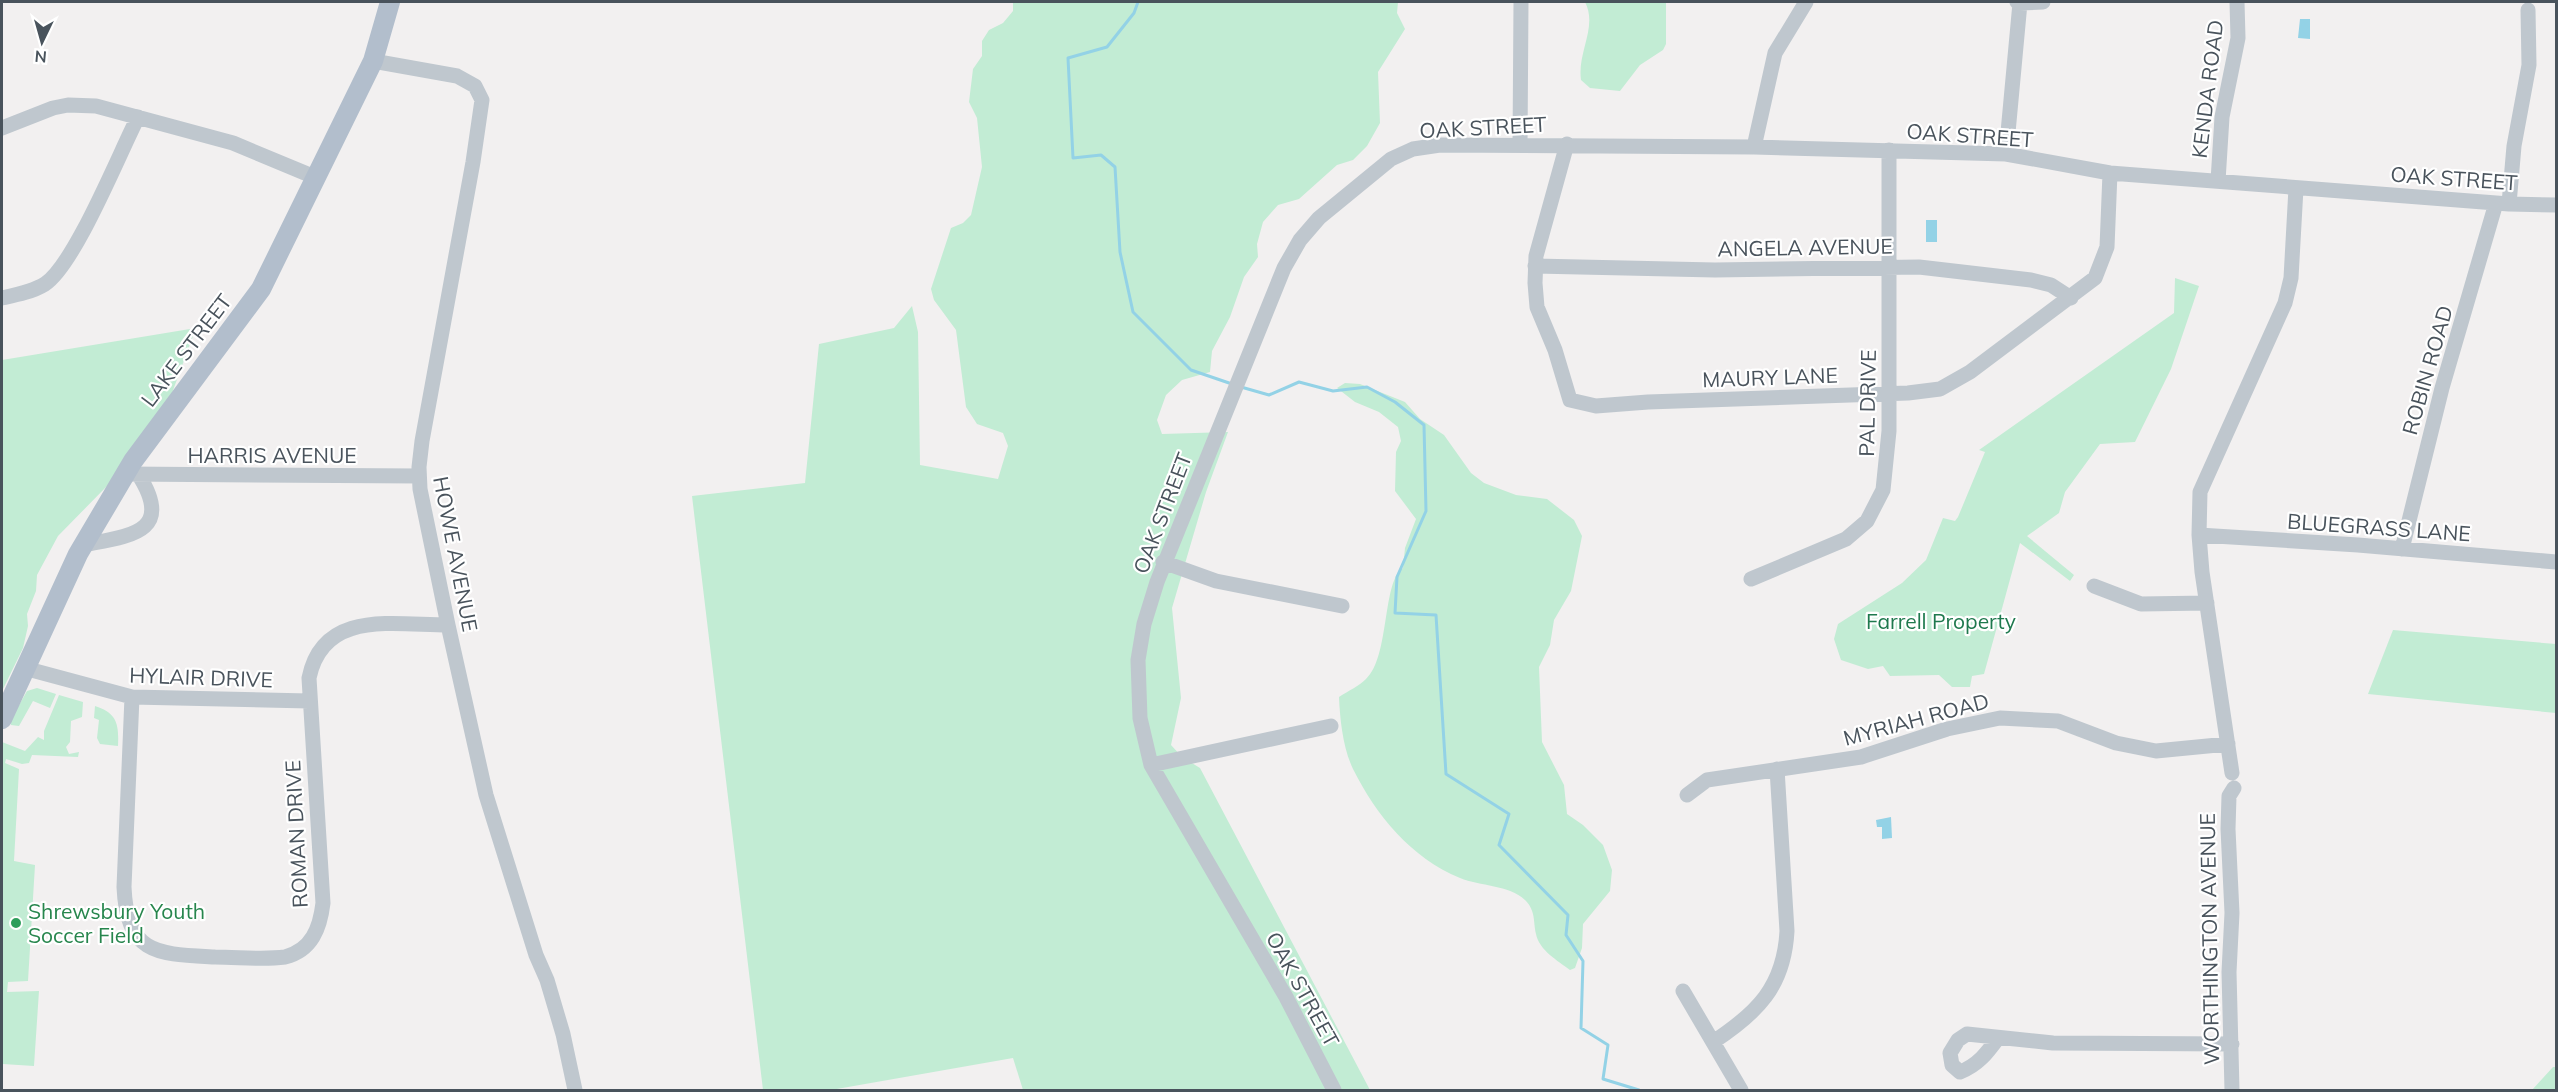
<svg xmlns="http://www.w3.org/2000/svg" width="2558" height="1092" font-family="Mulish,sans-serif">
	<rect width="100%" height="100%" fill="#f2f0f0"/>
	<path fill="#c2ecd4" d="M1013,2h385l-1,11 8,16 -27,43 2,51 -13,23 -14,14 -16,5 -38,34 -21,6 -15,17 -6,22 1,13 -14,20 -14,40 -18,34 -2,21 -28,8 -16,15 -9,25 5,14 66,-2 -22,60 -34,116 9,90 -10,47 11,12 18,11 170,322h-347l-10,-32 -182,32h-68l-71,-594 113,-13 14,-139 75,-16 18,-22 6,26 2,133 78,14 10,-33 -5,-13 -26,-9 -11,-17 -10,-77 -22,-30 -3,-11 20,-61 12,-5 8,-8 11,-48 -5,-49 -8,-16 4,-33 9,-13v-15l7,-11 14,-7 10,-12z
		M1585,2h81v42l-3,6 -23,15 -20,26 -30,-3 -9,-8c-4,-28 17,-53 4,-78z
		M2175,278l24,8 -28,83 -36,73 -35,2 -35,48 -6,21 -32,23 47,39 -4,6 -50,-38 -36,131 -12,2 -2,11h-18l-13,-12 -49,1 -7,-10 -15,3 -27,-9 -7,-21 4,-15 64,-41 24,-23 17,-42 12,3 3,-4 27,-65 -6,-2 195,-137z
		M196,328l-24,65 -64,92 -50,51 -21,39 -1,16 -9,23 1,12 -5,22 -21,43v-331z
		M1345,383l15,1 45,18 15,17 24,16 27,38 13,10 32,12 31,4 27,21 8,16 -11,55 -17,29 -4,25 -11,22 3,75 22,43 3,29 16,11 20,20 9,25 -2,21 -27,33 -1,24 -7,20 -5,2c-12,-9 -31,-20 -34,-36 -3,-13 0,-23 -11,-34 -16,-15 -45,-14 -65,-22 -49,-20 -84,-63 -107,-109 -10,-21 -13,-49 -14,-72 9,-6 20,-11 27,-18 24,-22 16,-98 37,-111l2,-20 11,-29 -21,-28 1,-39 5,-11 -3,-14 -19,-15 -24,-10 -18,-14z
		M2393,630l163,14v69l-188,-19z
		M37,688l19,6 -6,14 -17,-7 -14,25 -8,-1 -1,-4 17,-30z
		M59,695l24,7 -1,15 -11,4 -1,21 -4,5 3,7 10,-2 -1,5 -46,-2 -3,8 -7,1 -16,-5 -1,4 14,6 -5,92 21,4 -7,116 -20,1 -1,10 32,-1 -5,75 -31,-2 -1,26v-348l23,9 13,-14 6,3v-9z
		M95,706c22,7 24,18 23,40l-18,-2 -3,-6 2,-18 -5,-2z
		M2553,1067h3v23h-24z"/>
	<path fill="#93d2e6" d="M2300,19h10v20l-12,-1z
		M1926,220h11v22h-11z
		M1891,817l1,21 -10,1v-12h-5l-1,-7z"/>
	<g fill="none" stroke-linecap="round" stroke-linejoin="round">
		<path stroke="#93d2e6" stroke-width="3" d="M1138,2l-4,11 -27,34 -39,11 5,100 28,-3 14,12 5,85 13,60 58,58 41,14
			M1241,387l28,8 30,-13 34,9 34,-4 28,15 29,23 2,86 -29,66 -2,36 41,2 10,159 63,40 -10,31 69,70 -2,20 17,26 -2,67 27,17 -5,34 36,11"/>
		<path stroke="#bfc7ce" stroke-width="15" d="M2020,3l23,-1
			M373,61l84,15 18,10 7,14 -9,62 -51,279 -3,26 1,22 28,136 38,170 50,160 11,25 16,54 12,56
			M2,128l51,-20 15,-3 28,1 137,37 84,35
			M1567,144l-31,112 -1,27 2,24 18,43 15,50 26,6 52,-4 260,-9 32,-4 30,-17 125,-94 12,-31 3,-74
			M1520,145l1,-143
			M1754,147l21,-94 31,-51
			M2006,154l14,-151 -3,-1
			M2218,181l4,-64 16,-79 -1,-36
			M2509,204l5,-58 15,-81 -1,-55
			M1535,266l180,4 204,-3 112,13 20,5 20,13
			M2,298c14,-3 30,-6 43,-14 30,-20 74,-130 93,-167
			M125,474l294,2
			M2199,535l159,10 198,17
			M83,545c46,-9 93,-12 55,-71
			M2402,549l40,-161 54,-185
			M1163,562l53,19 126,25
			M1751,579l95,-40 21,-18 16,-31 6,-59v-281
			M2094,586l47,18 66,-1
			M24,668l108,29 177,4
			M132,697l-8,190c3,68 33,67 91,70 24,0 47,3 70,0 27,-7 35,-29 38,-54l-14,-225c14,-69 85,-53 139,-53
			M1151,765l180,-39
			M2232,773l-30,-201 -3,-37 1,-43 85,-189 6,-25 5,-90
			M1687,795l20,-15 154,-23 86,-28 53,-11 58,3 58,22 40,8 72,-7
			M1683,991l58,99
			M1998,1038c-11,15 -20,27 -38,34l-8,-7 -2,-12 8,-13 9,-6 86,9 179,1
			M1713,1042c44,-29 71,-55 74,-111l-10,-162
			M1334,1090l-48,-93 -135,-232 -11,-47 -2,-58 6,-36 13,-42 127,-314 16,-28 19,-22 72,-59 22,-10 27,-4 314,2 252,7 104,19 399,31 47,1
			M2232,1090l-3,-118 3,-59 -4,-84 1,-33 5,-8"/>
		<path stroke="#b2becc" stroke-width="20" d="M2,719l76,-165 55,-93 128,-172 112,-228 17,-59"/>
	</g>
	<circle fill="#2e9e5b" stroke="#fff" stroke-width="2" cx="16" cy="923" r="6"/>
	<g text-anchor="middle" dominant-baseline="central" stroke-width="4.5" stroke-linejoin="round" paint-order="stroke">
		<g font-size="21" fill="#49535c" stroke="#fff">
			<text transform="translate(2207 89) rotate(-83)">KENDA ROAD</text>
			<text transform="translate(1483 127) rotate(-3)">OAK STREET</text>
			<text transform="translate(1970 135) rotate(4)">OAK STREET</text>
			<text transform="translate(2454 178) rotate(4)">OAK STREET</text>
			<text transform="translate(1805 247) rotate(-1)">ANGELA AVENUE</text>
			<text transform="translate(186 350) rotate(-53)">LAKE STREET</text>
			<text transform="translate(2427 370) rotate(-74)">ROBIN ROAD</text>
			<text transform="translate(1770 377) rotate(-2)">MAURY LANE</text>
			<text transform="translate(1867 403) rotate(-89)">PAL DRIVE</text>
			<text x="272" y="455">HARRIS AVENUE</text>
			<text transform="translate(1162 513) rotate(-69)">OAK STREET</text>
			<text transform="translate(2379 527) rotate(4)">BLUEGRASS LANE</text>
			<text transform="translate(456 554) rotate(79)">HOWE AVENUE</text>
			<text transform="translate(201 677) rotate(2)">HYLAIR DRIVE</text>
			<text transform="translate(1916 719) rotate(-15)">MYRIAH ROAD</text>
			<text transform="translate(296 834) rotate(-93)">ROMAN DRIVE</text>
			<text transform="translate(2209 939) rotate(-91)">WORTHINGTON AVENUE</text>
			<text transform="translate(1303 989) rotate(61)">OAK STREET</text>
		</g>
		<g font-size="21" fill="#1f794e" stroke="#fff">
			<text x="1941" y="621">Farrell Property</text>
		</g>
		<g font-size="21" fill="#27864d" stroke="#fff" text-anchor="start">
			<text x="28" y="911">Shrewsbury Youth<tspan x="28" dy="24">Soccer Field</tspan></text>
		</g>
	</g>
	<rect width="2558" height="1092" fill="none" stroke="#49535c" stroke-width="6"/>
	<g transform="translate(42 42) rotate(185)" stroke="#ffffff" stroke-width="4.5" paint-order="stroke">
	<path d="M0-4.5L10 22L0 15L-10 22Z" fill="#49535c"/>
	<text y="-9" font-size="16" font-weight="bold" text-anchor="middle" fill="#49535c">N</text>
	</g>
</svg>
